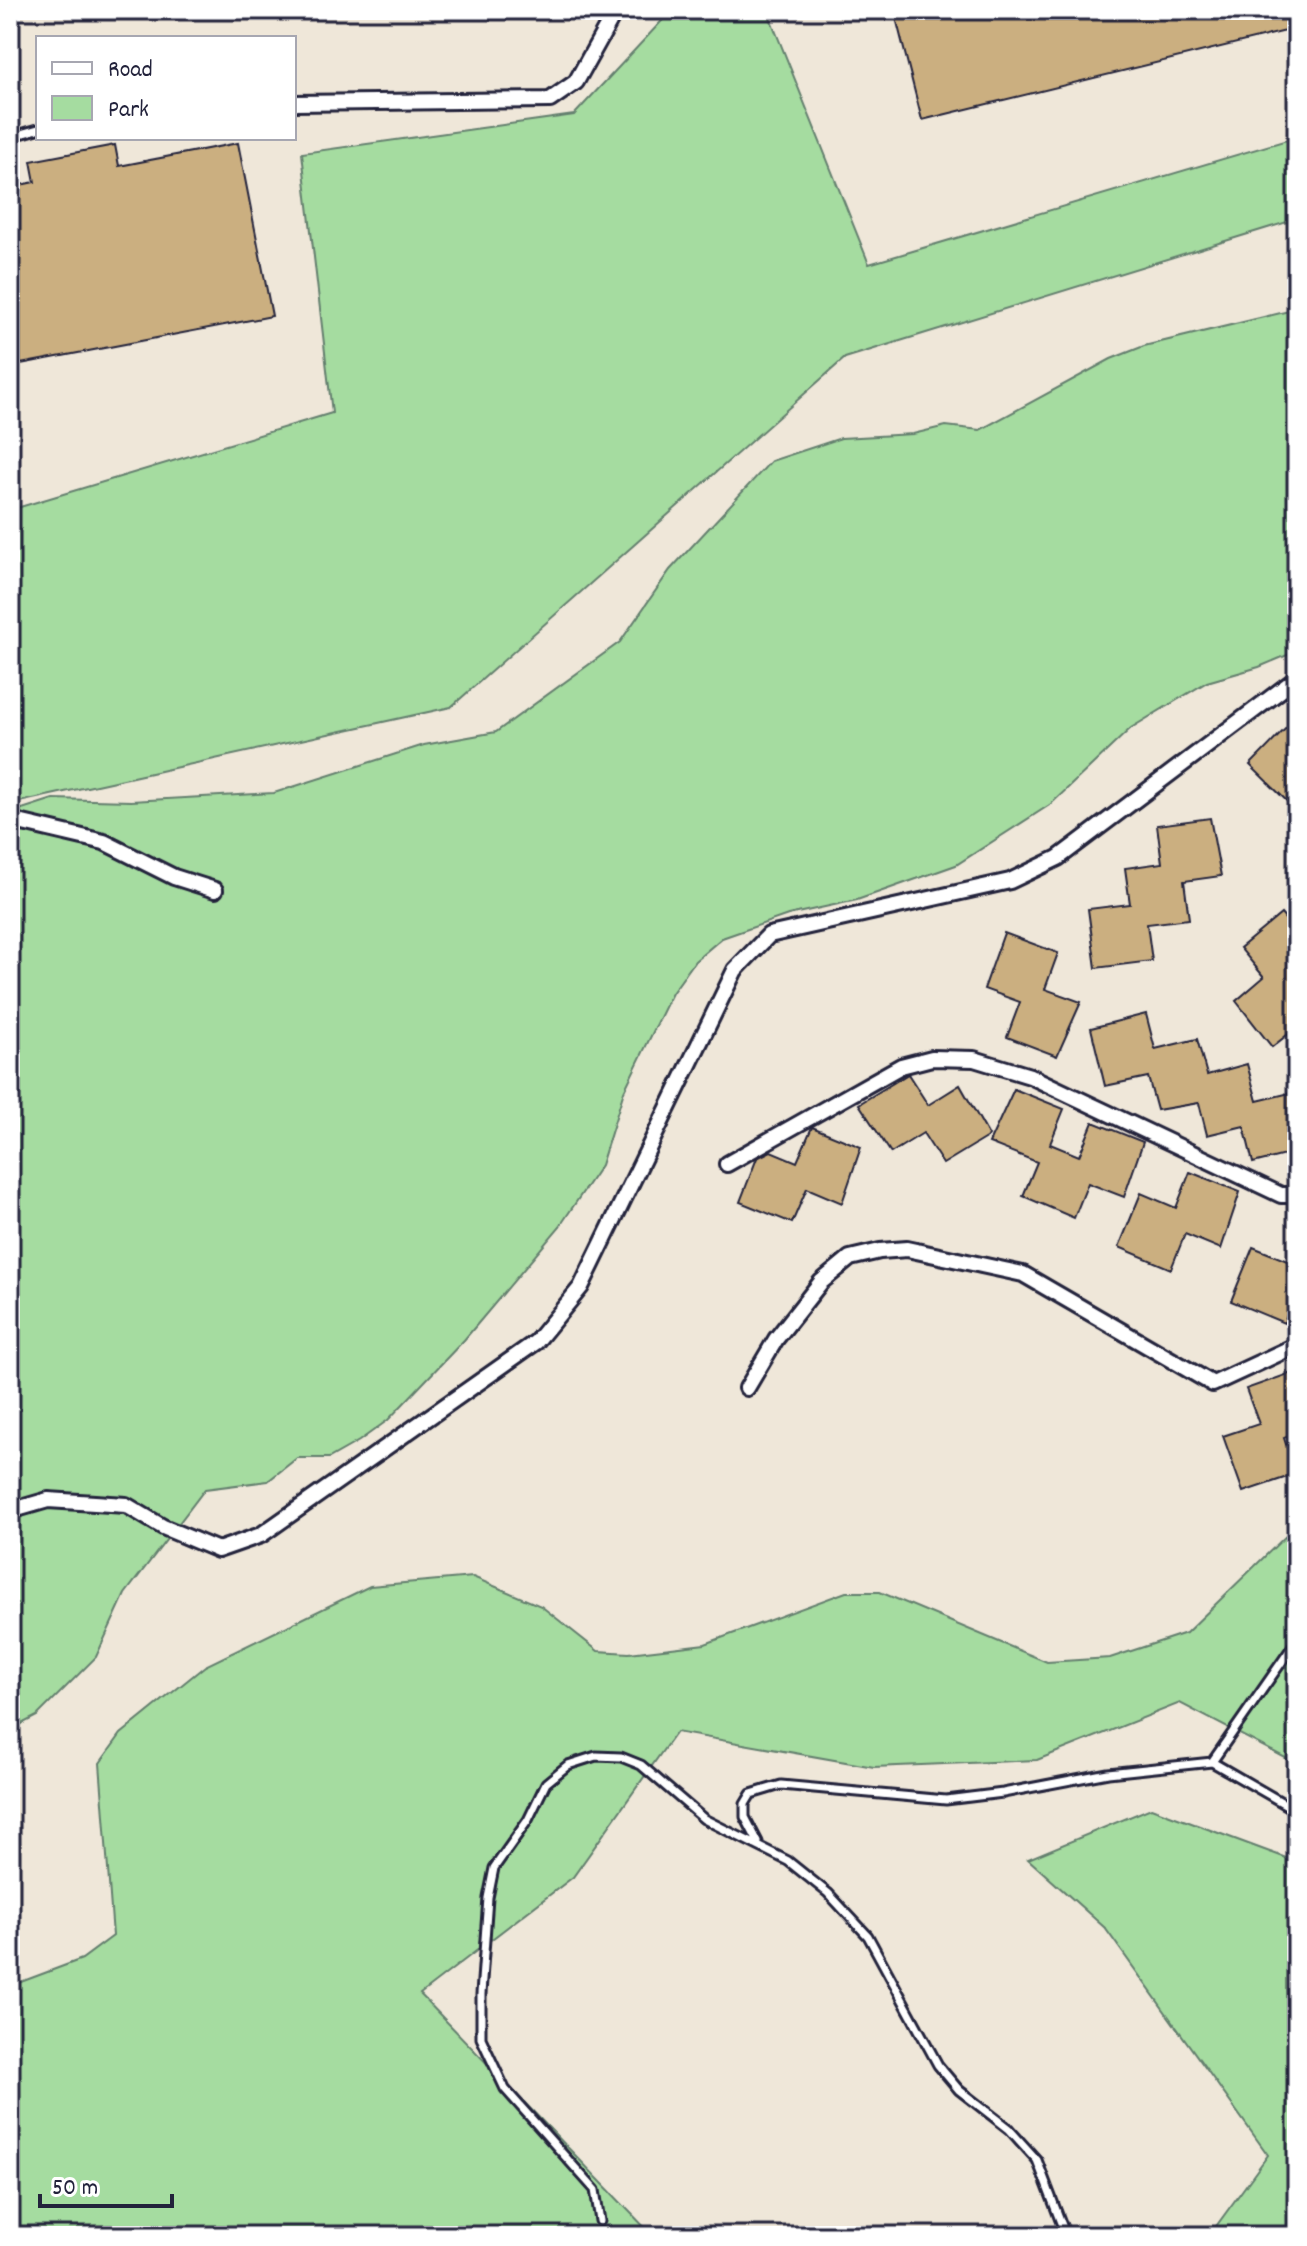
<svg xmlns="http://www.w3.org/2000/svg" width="1307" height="2246" font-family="Dekko,sans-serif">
	<rect width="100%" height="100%" fill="#efe7d9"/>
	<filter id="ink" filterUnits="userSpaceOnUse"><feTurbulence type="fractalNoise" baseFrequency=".0125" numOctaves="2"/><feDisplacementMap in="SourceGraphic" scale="16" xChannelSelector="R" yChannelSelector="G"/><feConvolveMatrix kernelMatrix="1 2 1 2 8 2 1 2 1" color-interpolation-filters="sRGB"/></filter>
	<g filter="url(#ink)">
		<path fill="#a5dca0" stroke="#647f6e" stroke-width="2" d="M672,10h95l102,254 428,-127v82l-452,139 -394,349 -441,97v-294l322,-97 -30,-260 272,-38z
			M1297,309v342l-38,16 -52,15 -76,46 -80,76 -95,61 -99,35 -69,15 -66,23 -27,23 -23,32 -48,98 -23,74 -41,61 -96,114 -76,80 -29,21 -30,17h-32l-29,23 -63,8 -80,105 -29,63 -59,59 -27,14v-921l9,1 34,-11 78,2 143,-8 150,-48 72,-13 124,-90 50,-72 101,-109 70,-23 72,-4 33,-8 34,4 131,-71 33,-13z
			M1297,1525v239l-117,-61 -143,57 -163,7 -198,-35 -103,145 -153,117 233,242h-643v-250l72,-27 31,-23 -13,-173 21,-29 84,-68 165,-80 103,-9 68,29 57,45 31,2 76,-9 141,-52h34l167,70 63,-4 76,-25z
			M1151,1808l146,54v374h-88l59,-81 -163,-227 -77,-69z"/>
		<path fill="#cbaf80" stroke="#22223b" stroke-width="2" d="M894,10h391l5,20 -368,90z
			M238,143l34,173 -262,50v-179l25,-5 -4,-21 84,-16 4,21z
			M1297,717v30l-7,7 7,7v50l-47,-46z
			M1210,818l11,58 -37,5 5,38 -42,5 5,37 -56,7 -8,-59 42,-5 -5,-36 37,-5 -5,-38z
			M1281,914l16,19v94l-25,20 -36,-46 28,-24 -24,-29z
			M1004,933l54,20 -13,36 36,13 -24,54 -50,-19 13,-35 -36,-13z
			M1146,1014l9,35 42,-10 10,36 40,-11 10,37 37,-9 3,60 -44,11 -9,-37 -37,9 -8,-32 -42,7 -9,-33 -43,9 -14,-58z
			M908,1074l20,31 32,-20 29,51 -46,28 -20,-31 -32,20 -32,-49z
			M1014,1089l50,20 -14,35 29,12 14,-34 50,20 -19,55 -36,-14 -14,35 -51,-22 14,-34 -48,-19z
			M812,1127l49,20 -19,56 -35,-15 -15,35 -52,-21 17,-44 14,-7 26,11z
			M1190,1172l50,20 -19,57 -36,-15 -14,35 -52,-22 22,-54 35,15z
			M1253,1247l44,18v25l-13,33 -53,-22z
			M1297,1371v62l-13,5 12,36 -53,18 -20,-56 36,-12 -13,-35z"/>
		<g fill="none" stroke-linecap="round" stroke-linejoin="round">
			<g stroke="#22223b" stroke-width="13">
				<path id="service" d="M10,137l28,-8
					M1212,1762l85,-122
					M758,1842l-13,-25v-13l6,-10 30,-9 165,15 57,-7 105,-20 104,-11 85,49
					M600,2221l-5,-31 -90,-101 -24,-51v-44l7,-96 6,-30 34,-48 18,-37 22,-18 28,-9 25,1 20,8 63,54 84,42 40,32 40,43 70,129 21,25 50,39 28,31 29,76"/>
			</g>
			<g stroke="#22223b" stroke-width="20">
				<path id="minor" d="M294,103l256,-3 26,-18 40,-72
					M10,820l94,22 70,35 41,13
					M727,1164l174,-98 31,-8 42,1 56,17 251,119h16
					M747,1388l29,-49 45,-57 29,-24 30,-7 27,-2 116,25 190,110 84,-39
					M10,1511l38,-11 78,5 37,22 55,23 43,-15 275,-193 45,-55 154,-317 34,-35 241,-54 48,-23 239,-180"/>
			</g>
			<path stroke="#22223b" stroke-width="3" stroke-dasharray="8 6" stroke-linecap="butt" d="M586,2236l6,-7"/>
			<use href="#service" stroke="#fff" stroke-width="7"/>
			<use href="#minor" stroke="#fff" stroke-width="14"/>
		</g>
	</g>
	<rect width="1307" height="2246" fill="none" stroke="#fff" stroke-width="40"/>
	<rect x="20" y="20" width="1267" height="2206" fill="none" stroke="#22223b" stroke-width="3" filter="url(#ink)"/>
	<rect x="36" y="36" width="260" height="104" fill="#ffffff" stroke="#a7a7b1" stroke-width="2"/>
	<rect x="52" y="62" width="40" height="12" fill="#ffffff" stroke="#a7a7b1" stroke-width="2"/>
	<text x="108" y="76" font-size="24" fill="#22223b">Road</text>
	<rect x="52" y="96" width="40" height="24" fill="#a5dca0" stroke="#a7a7b1" stroke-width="2"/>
	<text x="108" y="116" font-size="24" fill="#22223b">Park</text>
	<path d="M40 2194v12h132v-12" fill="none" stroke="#22223b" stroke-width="4"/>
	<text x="52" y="2194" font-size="24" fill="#22223b" stroke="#ffffff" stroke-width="6" paint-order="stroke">50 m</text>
</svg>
